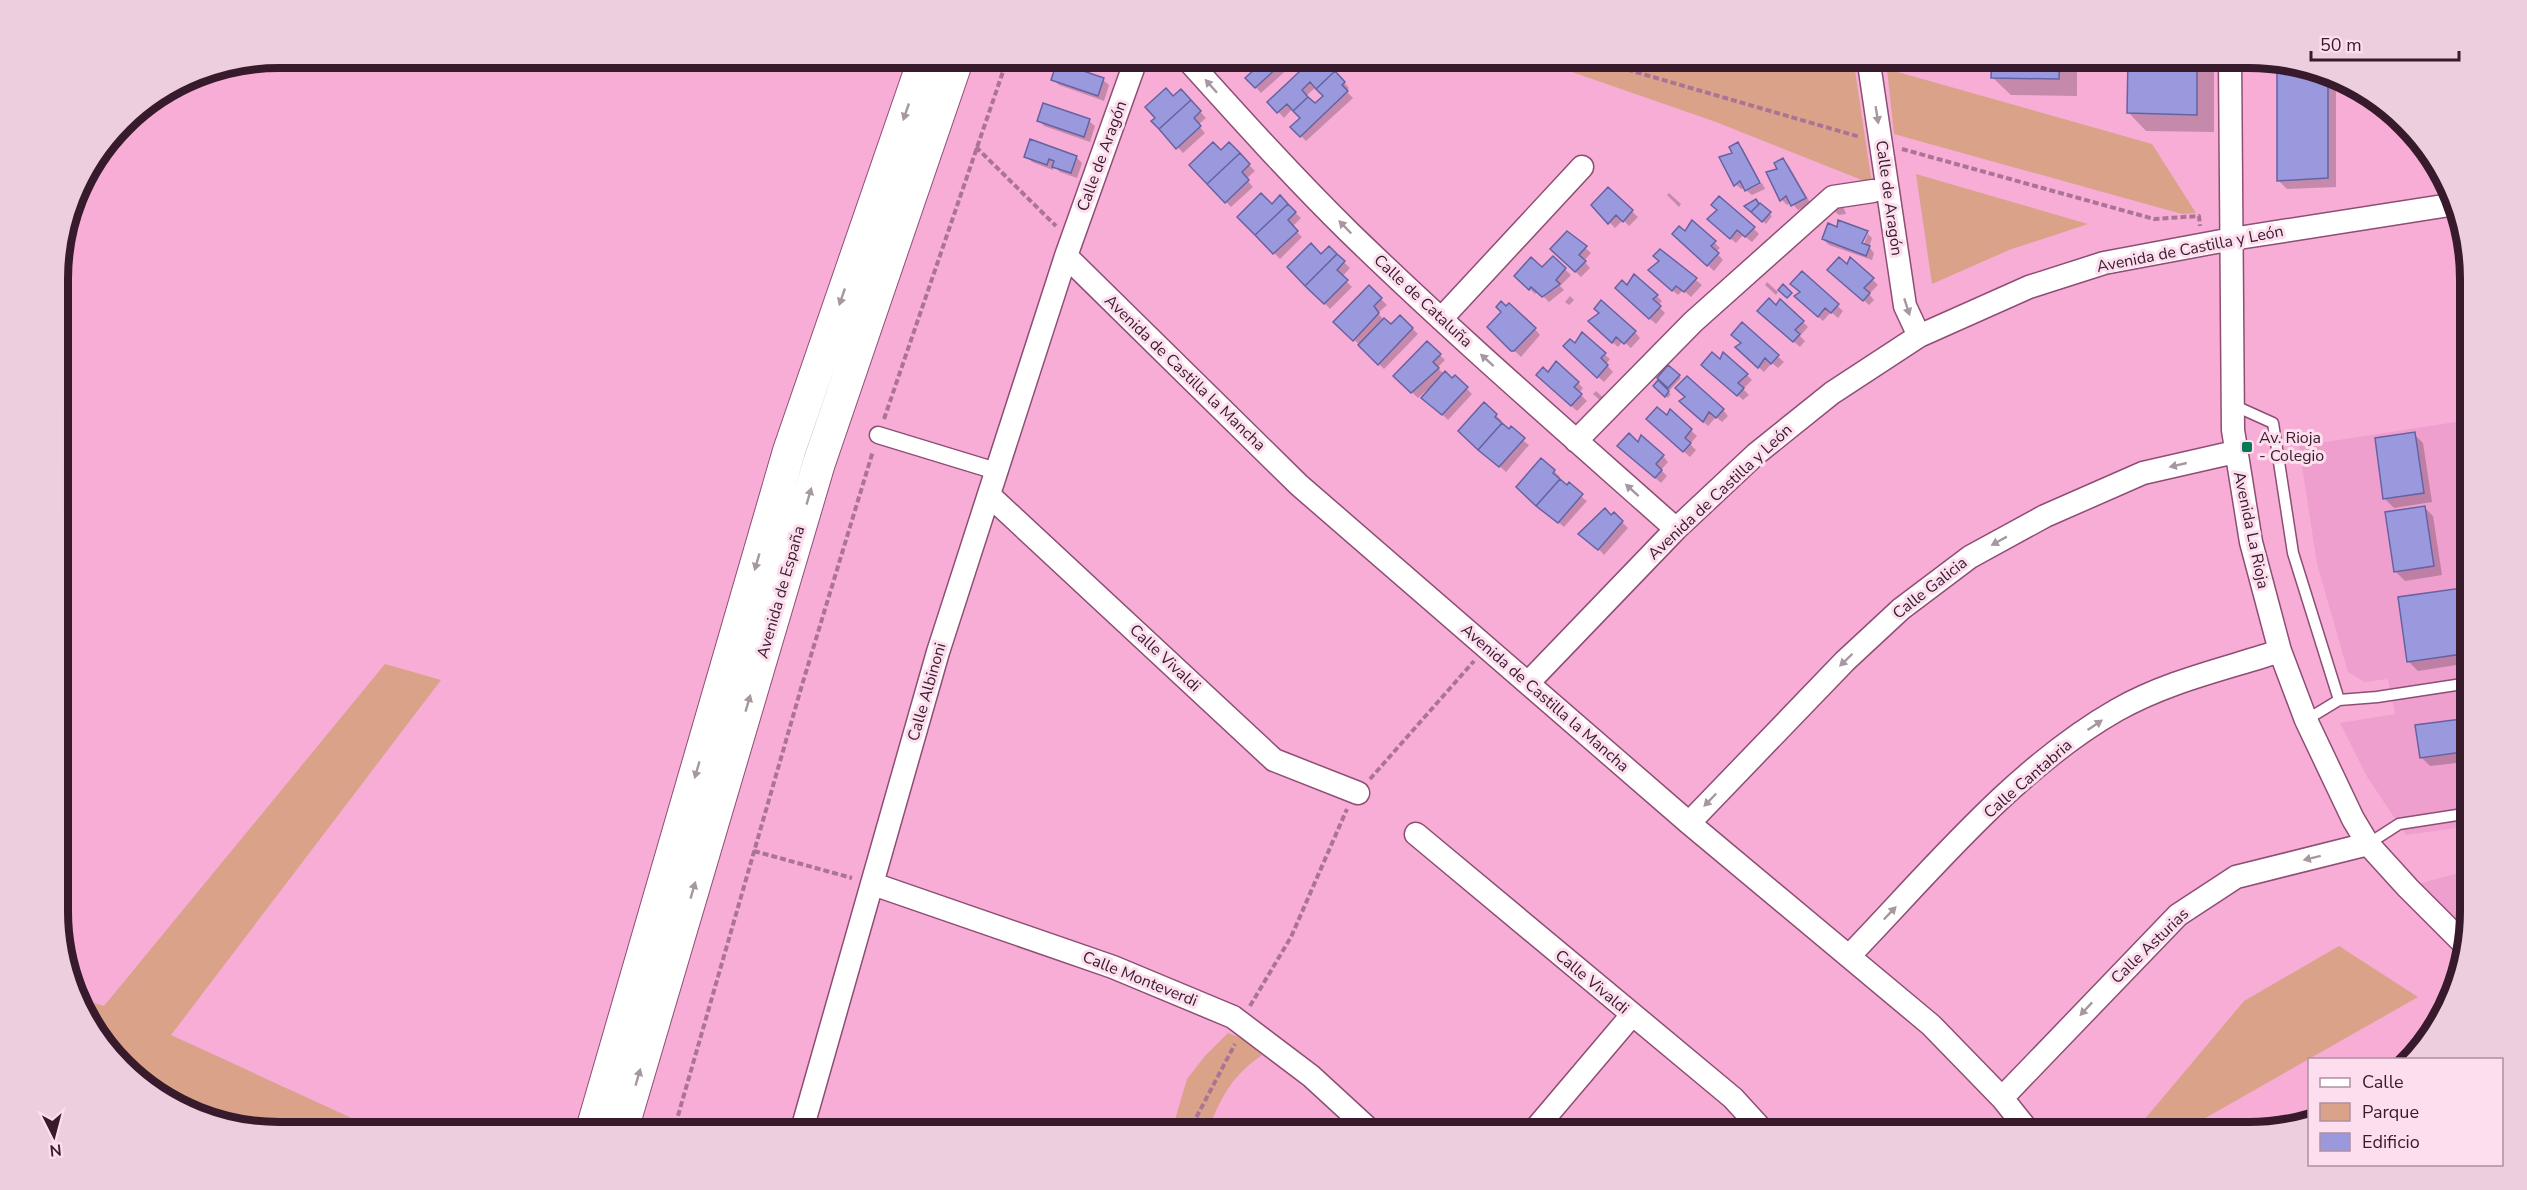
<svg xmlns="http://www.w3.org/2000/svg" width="2527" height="1190" font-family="'Nunito Sans',sans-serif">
	<rect width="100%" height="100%" fill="#f7add6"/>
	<path fill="#ee9fcd" d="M2469,420l1,406 -64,9 -40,-60 -26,-52 55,-9 -7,-35 -23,3 -17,-10 -31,-108 -18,-118z
		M2470,870v42l-3,16 -49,-44z"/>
	<path fill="#daa289" d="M1529,57h324l19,127 -156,-62z
		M1887,69l265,75 44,69 -14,1 -288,-80z
		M1916,174l172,50 -79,26 -77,34z
		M2469,435v89l-13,-87z
		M385,664l56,16 -270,355 213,98h-105l-86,-17 -50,-29 -40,-41 -19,-46 20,6z
		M2339,946l79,51 -239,136h-46l111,-132z
		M1228,1033l13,5 21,17c-33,23 -40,43 -56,78h-35l16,-54 18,-23z"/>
	<path fill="#0003" fill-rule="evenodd" d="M1094,57h25l-3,8z
		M1228,57h73l-40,36 -14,-15 10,-8 -9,-10 -9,9z
		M1993,57h84v39l-66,-1 -18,-17z
		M2129,57h85v75l-68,-1 -17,-18z
		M2278,63l58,12v112l-49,2 -9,-9z
		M1322,65l9,3 18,20 -3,3 7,7 -47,43 -14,-14 10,-9 -9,-10 -9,10 -15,-16zM1316,87l9,9 -10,9 -9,-9z
		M1053,79l50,1 6,5 -5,16 -45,-16z
		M1173,97h13l20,21 -8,7 7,8 -22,20 -30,-32z
		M1039,120l50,1 6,5 -5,16 -46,-16z
		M1229,144l26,27 -9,8 7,8 -22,20 -40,-42 30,-13z
		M1738,144l5,5 17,32 -19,8 -6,-5 -1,-31z
		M1026,156l50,1 6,6 -5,15 -17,-6 -6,-6 -1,4 -21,-8z
		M1783,160l6,6 22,38 -13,6 -7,-8 -4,3 -6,-6z
		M1762,183l3,6 -13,6 -5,-4z
		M1608,189l30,28 -9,9 -6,-6 -8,8 -22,-23z
		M1669,193l12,11 -2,3 -12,-12z
		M1280,198l21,20 -9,9 10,10 -22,22 -41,-42 33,-11z
		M1756,201l16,15 -6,8 -20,-18z
		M1843,206l3,8 -7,1 -6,-5z
		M1716,226l37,2 6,6 -7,8 -9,-7 -7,8z
		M1838,229l28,3 -8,17 3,2 7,-17 4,4 -3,9 5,6 -2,7 -43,-15 -6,-6z
		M1570,234l21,19 -7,8 6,7 -9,9 -29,-28z
		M1674,234h11l29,8 6,6 -4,4 7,8 -9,11z
		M1329,248l21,20 -8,9 10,10 -22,22 -41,-42 32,-11z
		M1660,251l42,34 -11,12 -8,-7 -5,5 -21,-18z
		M1553,258l18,17 -11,11 4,4 -15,12 -11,-11 -3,3 -19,-18 26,-7z
		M1847,266l25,13 6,6 -9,9 5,6 -5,5 -34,-30z
		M1802,273l41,38 -5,7 -7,-6 -8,9 -19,-18z
		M1767,282l11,10 -2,3 -11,-10z
		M1369,287l18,18 -9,8 5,6 8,7 9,-9 18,17 -34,35 -48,-47z
		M1627,287l29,8 6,6 -4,5 7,7 -9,11 -34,-30z
		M1570,296l4,4 -5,5 -4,-3z
		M1777,307l25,14 6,6 -8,9 5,5 -5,6 -35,-30z
		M1742,324l42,38 -6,6 -6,-5 -8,9 -20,-18z
		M1489,327l46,2 5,6 -19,22z
		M1597,328l38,4 5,6 -9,10 -8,-7 -5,6z
		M1427,343l18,17 -8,8 15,12 3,-3 17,17 -24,26 -24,-23 5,-6 -2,-1 -9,8 -23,-22z
		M1575,345l29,9 6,5 -4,5 7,8 -9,10 -34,-30z
		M1720,361l26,13 6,6 -9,9 6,6 -6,5 -34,-30z
		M1669,367l12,11 -13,14 3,2 -3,4 -13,-12z
		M1548,374l30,9 5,5 -4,5 8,8 -10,10 -33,-30z
		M1596,391l10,9 -3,3 -10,-9z
		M1484,404l18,17 -2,2 29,22 -23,27 -40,-36z
		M1688,408l35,2 5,6 -6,6 -6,-5 -8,9z
		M1671,412l26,24 -7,8 6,6 -6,7 -36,-32z
		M2414,434l9,9 9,59 -38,6 -9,-9z
		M1625,451l38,5 5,6 -7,8 6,6 -6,7z
		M1554,471l6,6 -2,2 29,22 -23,26 -40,-34z
		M2424,507l9,9 9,59 -37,6 -9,-9z
		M1614,514l14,14 -24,27 -7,-8 -2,2 -14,-15z
		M2469,588v75l-51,8 -9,-9 -10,-64z
		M2469,720l1,55 -4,-4 -1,-9 -35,4 -9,-9 -4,-31z"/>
	<path fill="#9b99dd" stroke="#6562a3" stroke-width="1.5" d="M1254,57h35l-34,31 -10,-10 10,-9 -7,-7z
		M1315,57l7,7 3,-3 10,10 -19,18 -6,-7 -8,8 6,7 -15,14 -6,-7 -10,9 -10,-11z
		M1992,57h68l-1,22 -68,-1z
		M2128,57h69v58l-70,-2z
		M1057,62l47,16 -6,18 -47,-16z
		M2277,63l51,10v105l-51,3z
		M1335,71l10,11 -3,3 6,6 -48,46 -10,-10 10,-9 -7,-7 15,-14 7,6 8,-7 -7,-7z
		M1166,88l7,8 8,-7 10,11 -32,29 -8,-8 4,-3 -10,-11z
		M1191,100l10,11 -7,7 7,8 -25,23 -17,-20z
		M1043,103l47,16 -6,18 -47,-16z
		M1030,139l47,17 -6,17 -19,-6 2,-6 -5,-2 -2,6 -23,-8z
		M1213,142l8,8 8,-8 11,11 -33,31 -18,-19z
		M1738,142l22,41 -15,8 -5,-10 -6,5 -15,-29 13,-4 -3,-6z
		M1240,153l10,11 -8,8 7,8 -24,23 -18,-19z
		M1783,158l23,40 -15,8 -5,-10 -6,5 -14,-29 11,-3 -3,-6z
		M1608,187l25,23 -10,12 -7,-7 -8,9 -17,-19z
		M1261,193l11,11 8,-9 8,9 -33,31 -18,-18z
		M1719,196l36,31 -10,10 -8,-7 -7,9 -23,-20 10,-9 -6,-5z
		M1756,199l3,5 -8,8 -7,-6z
		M1760,203l11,9 -9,10 -11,-10z
		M1288,204l8,8 -8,8 10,11 -25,23 -18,-19z
		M1692,220l24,21 -5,5 8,7 -12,13 -35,-32 7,-8 6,5z
		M1838,220l30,11 -6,12 8,3 -4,10 -44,-17 6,-16 9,4z
		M1567,231l20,15 -8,9 7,6 -11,11 -25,-23z
		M1311,243l10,11 8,-8 8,8 -32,32 -18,-19z
		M1660,249l37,29 -13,14 -8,-6 -4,5 -24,-21 11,-9 -6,-5z
		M1337,254l8,7 -8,9 11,10 -24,24 -19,-18z
		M1553,256l13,12 -10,12 4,4 -18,13 -11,-10 -2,3 -15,-14 17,-19 11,10z
		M1839,257l8,7 3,-7 24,21 -10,10 6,5 -7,8 -36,-31z
		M1802,271l37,33 -8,9 -6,-5 -7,9 -24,-21 6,-4 -10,-8z
		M1634,274l24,21 -5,4 8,7 -12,13 -34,-31 7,-8 5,5z
		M1783,284l9,9 -5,5 -9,-8z
		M1369,285l13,13 -8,8 5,7 -26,28 -20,-19z
		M1769,298l7,7 4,-6 24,22 -9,9 5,4 -7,8 -36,-31z
		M1601,300l35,31 -12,13 -8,-7 -4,6 -24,-22 11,-8 -5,-4z
		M1501,301l5,5 3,-3 27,25 -22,23h-3l-24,-24 14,-15 -5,-5z
		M1400,315l13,13 -35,37 -20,-20 26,-27 7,6z
		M1742,322l37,33 -8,9 -6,-6 -7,10 -23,-21 6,-4 -10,-8z
		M1582,332l24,21 -5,5 7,7 -11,13 -34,-32 7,-7 5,4z
		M1427,341l14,13 -8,8 6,6 -28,25 -18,-17z
		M1712,352l8,7 3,-7 25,22 -10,9 6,5 -7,8 -36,-31z
		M1556,361l23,21 -5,5 8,7 -11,12 -35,-31 7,-8 5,5z
		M1668,365l12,10 -12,13 -11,-10z
		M1445,371l7,7 3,-3 13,12 -26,28 -21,-17z
		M1687,376l37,33 -8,9 -7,-6 -6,10 -24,-21 6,-4 -10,-9z
		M1658,380l11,11 -4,6 -12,-11z
		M1484,402l13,12 -2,3 7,6 -24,27 -20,-19z
		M1657,407l10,8 3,-6 22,20 -7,9 6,5 -8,9 -37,-33z
		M1502,423l7,6 2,-3 14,12 -26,29 -21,-17z
		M2415,432l9,61 -41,6 -8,-61z
		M1629,433l9,9 3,-7 23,20 -8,9 6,6 -7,8 -38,-32z
		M1541,458l14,12 -2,3 7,6 -24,27 -20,-19z
		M1560,479l7,6 2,-3 14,12 -25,29 -22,-17z
		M2425,506l9,60 -40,6 -9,-60z
		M1605,508l6,7 3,-3 9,9 -25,29 -20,-16z
		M2469,587v66l-62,9 -9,-65z
		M2469,718l1,53 -6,1 -2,-20 -42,6 -5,-33z"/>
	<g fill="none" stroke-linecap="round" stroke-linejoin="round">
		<g stroke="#8e4e74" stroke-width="13">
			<path id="service" d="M2233,405l40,18 20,130 46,147 -33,20
				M2339,700l38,-3 92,-14
				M2368,844l31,-20 71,-11"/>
		</g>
		<g stroke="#8e4e74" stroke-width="19">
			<path id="pedestrian" d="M878,435l118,36"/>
		</g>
		<g stroke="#8e4e74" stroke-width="25">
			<path id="minor" d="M1185,57c54,60 108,120 165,176 105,102 217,199 326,296
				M1868,57l37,249 14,30
				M2230,57l3,373 18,112 29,109 26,69 47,99 15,25 40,44 56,56
				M1066,256l233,229 390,338 242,202 71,73 28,35
				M1441,319l141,-152
				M1576,441l117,-119 140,-125 40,-6
				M989,495l285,265 84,33
				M1528,683l148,-154 80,-75 76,-61 87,-57 110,-49 75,-24 128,-24 224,-35
				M1689,823l156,-162 56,-52 69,-52 75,-41 98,-43 92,-21
				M1416,834l317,264 32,35
				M873,884l240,83 120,50 78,59 62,57
				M1850,955c81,-84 165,-187 267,-245 51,-29 108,-41 163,-59
				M2002,1098l176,-183 58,-38 132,-33
				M801,1133l137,-481 128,-396 71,-199
				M1532,1133l100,-118"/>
		</g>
		<g stroke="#8e4e74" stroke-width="34">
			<path id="secondary" d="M591,1133l198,-682 136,-394
				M621,1133l198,-670 139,-406"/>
		</g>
		<path stroke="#ac7494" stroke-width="4" stroke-dasharray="6 3" stroke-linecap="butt" d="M1584,57l276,80
			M976,147l80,79
			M1902,149l252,70 45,-3 1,10
			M884,419l124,-362
			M1370,779l104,-118
			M754,851l98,27
			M1250,1006l41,-69 56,-128
			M673,1133l129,-448 71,-234
			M1188,1133l47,-89"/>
		<use href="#service" stroke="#fff" stroke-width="10"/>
		<use href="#pedestrian" stroke="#fff" stroke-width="16"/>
		<use href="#minor" stroke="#fff" stroke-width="22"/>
		<use href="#secondary" stroke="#fff" stroke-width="32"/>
	</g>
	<defs><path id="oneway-solid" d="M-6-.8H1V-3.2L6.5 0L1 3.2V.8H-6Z" transform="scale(1.5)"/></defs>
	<g fill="#a598a0">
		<use href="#oneway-solid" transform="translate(1211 86) rotate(-132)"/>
		<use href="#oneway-solid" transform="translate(906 112) rotate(109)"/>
		<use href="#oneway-solid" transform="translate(1877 115) rotate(81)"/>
		<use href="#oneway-solid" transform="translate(1345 227) rotate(-134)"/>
		<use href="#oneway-solid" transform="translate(842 297) rotate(109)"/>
		<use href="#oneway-solid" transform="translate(1907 307) rotate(72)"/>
		<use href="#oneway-solid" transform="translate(1487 360) rotate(-138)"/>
		<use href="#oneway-solid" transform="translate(2178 465) rotate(167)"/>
		<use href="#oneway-solid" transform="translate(1632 490) rotate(-138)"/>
		<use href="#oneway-solid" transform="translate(809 496) rotate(-74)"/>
		<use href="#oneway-solid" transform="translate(1999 541) rotate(151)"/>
		<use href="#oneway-solid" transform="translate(757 562) rotate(106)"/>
		<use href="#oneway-solid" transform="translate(1846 660) rotate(136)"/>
		<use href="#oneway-solid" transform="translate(748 703) rotate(-74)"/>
		<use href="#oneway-solid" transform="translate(2095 725) rotate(-34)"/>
		<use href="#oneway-solid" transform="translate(697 770) rotate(106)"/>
		<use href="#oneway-solid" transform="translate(1710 800) rotate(134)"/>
		<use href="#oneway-solid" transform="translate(2312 858) rotate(166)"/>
		<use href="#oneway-solid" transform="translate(693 890) rotate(-74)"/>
		<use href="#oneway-solid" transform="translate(1890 913) rotate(-46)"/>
		<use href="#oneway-solid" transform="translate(2086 1009) rotate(133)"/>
		<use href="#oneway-solid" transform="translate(638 1077) rotate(-74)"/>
	</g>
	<rect fill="#007956" stroke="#fddeee" stroke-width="2" x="2241" y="441" width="12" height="12" rx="3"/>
	<g text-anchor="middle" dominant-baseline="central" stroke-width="6" stroke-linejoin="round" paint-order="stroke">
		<g font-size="16" fill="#371b2c" stroke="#fddeee">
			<text transform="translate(1102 156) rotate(-70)">Calle de Aragón</text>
			<text transform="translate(1889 198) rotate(82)">Calle de Aragón</text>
			<text transform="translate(2190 249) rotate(-11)">Avenida de Castilla y León</text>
			<text transform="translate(1423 301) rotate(43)">Calle de Cataluña</text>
			<text transform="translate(1185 373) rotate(44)">Avenida de Castilla la Mancha</text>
			<text transform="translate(1720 492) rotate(-43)">Avenida de Castilla y León</text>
			<text transform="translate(2251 530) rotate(78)">Avenida La Rioja</text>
			<text transform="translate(1930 588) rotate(-38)">Calle Galicia</text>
			<text transform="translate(781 592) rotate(-74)">Avenida de España</text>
			<text transform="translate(1165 658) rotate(43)">Calle Vivaldi</text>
			<text transform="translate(927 692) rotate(-74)">Calle Albinoni</text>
			<text transform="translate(1545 698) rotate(41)">Avenida de Castilla la Mancha</text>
			<text transform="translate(2028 779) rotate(-41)">Calle Cantabria</text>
			<text transform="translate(2150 946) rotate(-44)">Calle Asturias</text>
			<text transform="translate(1140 979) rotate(22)">Calle Monteverdi</text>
			<text transform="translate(1592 982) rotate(40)">Calle Vivaldi</text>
		</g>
		<g font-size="16" fill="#371b2c" stroke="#fddeee" text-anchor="start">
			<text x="2259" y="438">Av. Rioja<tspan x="2259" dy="18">- Colegio</tspan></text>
		</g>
	</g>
	<path d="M0 0H2527V1190H0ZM279 68H2249A211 211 0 0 1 2460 279V911A211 211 0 0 1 2249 1122H279A211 211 0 0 1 68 911V279A211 211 0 0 1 279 68Z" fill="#edcede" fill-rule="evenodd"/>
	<path fill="none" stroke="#371b2c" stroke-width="8" d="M279 68H2249A211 211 0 0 1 2460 279V911A211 211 0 0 1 2249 1122H279A211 211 0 0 1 68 911V279A211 211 0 0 1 279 68Z"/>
	<rect x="2308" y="1058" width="195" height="108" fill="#fddeee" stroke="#ae90a0" stroke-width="1.5"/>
	<rect x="2320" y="1078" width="30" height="9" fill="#ffffff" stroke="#ae90a0" stroke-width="1.5"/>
	<text x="2362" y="1088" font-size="18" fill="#371b2c">Calle</text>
	<rect x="2320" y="1103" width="30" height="18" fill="#daa289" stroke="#ae90a0" stroke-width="1.5"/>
	<text x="2362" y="1118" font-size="18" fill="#371b2c">Parque</text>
	<rect x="2320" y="1133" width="30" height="18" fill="#9b99dd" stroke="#ae90a0" stroke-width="1.5"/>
	<text x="2362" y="1148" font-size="18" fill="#371b2c">Edificio</text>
	<g transform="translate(54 1136) rotate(174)" stroke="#fddeee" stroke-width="4.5" paint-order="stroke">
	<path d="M0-4.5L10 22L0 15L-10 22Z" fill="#371b2c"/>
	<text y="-9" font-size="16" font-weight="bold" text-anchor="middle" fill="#371b2c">N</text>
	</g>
	<path d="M2311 51v9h148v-9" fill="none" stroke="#371b2c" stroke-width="3"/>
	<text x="2320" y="51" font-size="18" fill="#371b2c" stroke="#fddeee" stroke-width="4.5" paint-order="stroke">50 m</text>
</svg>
